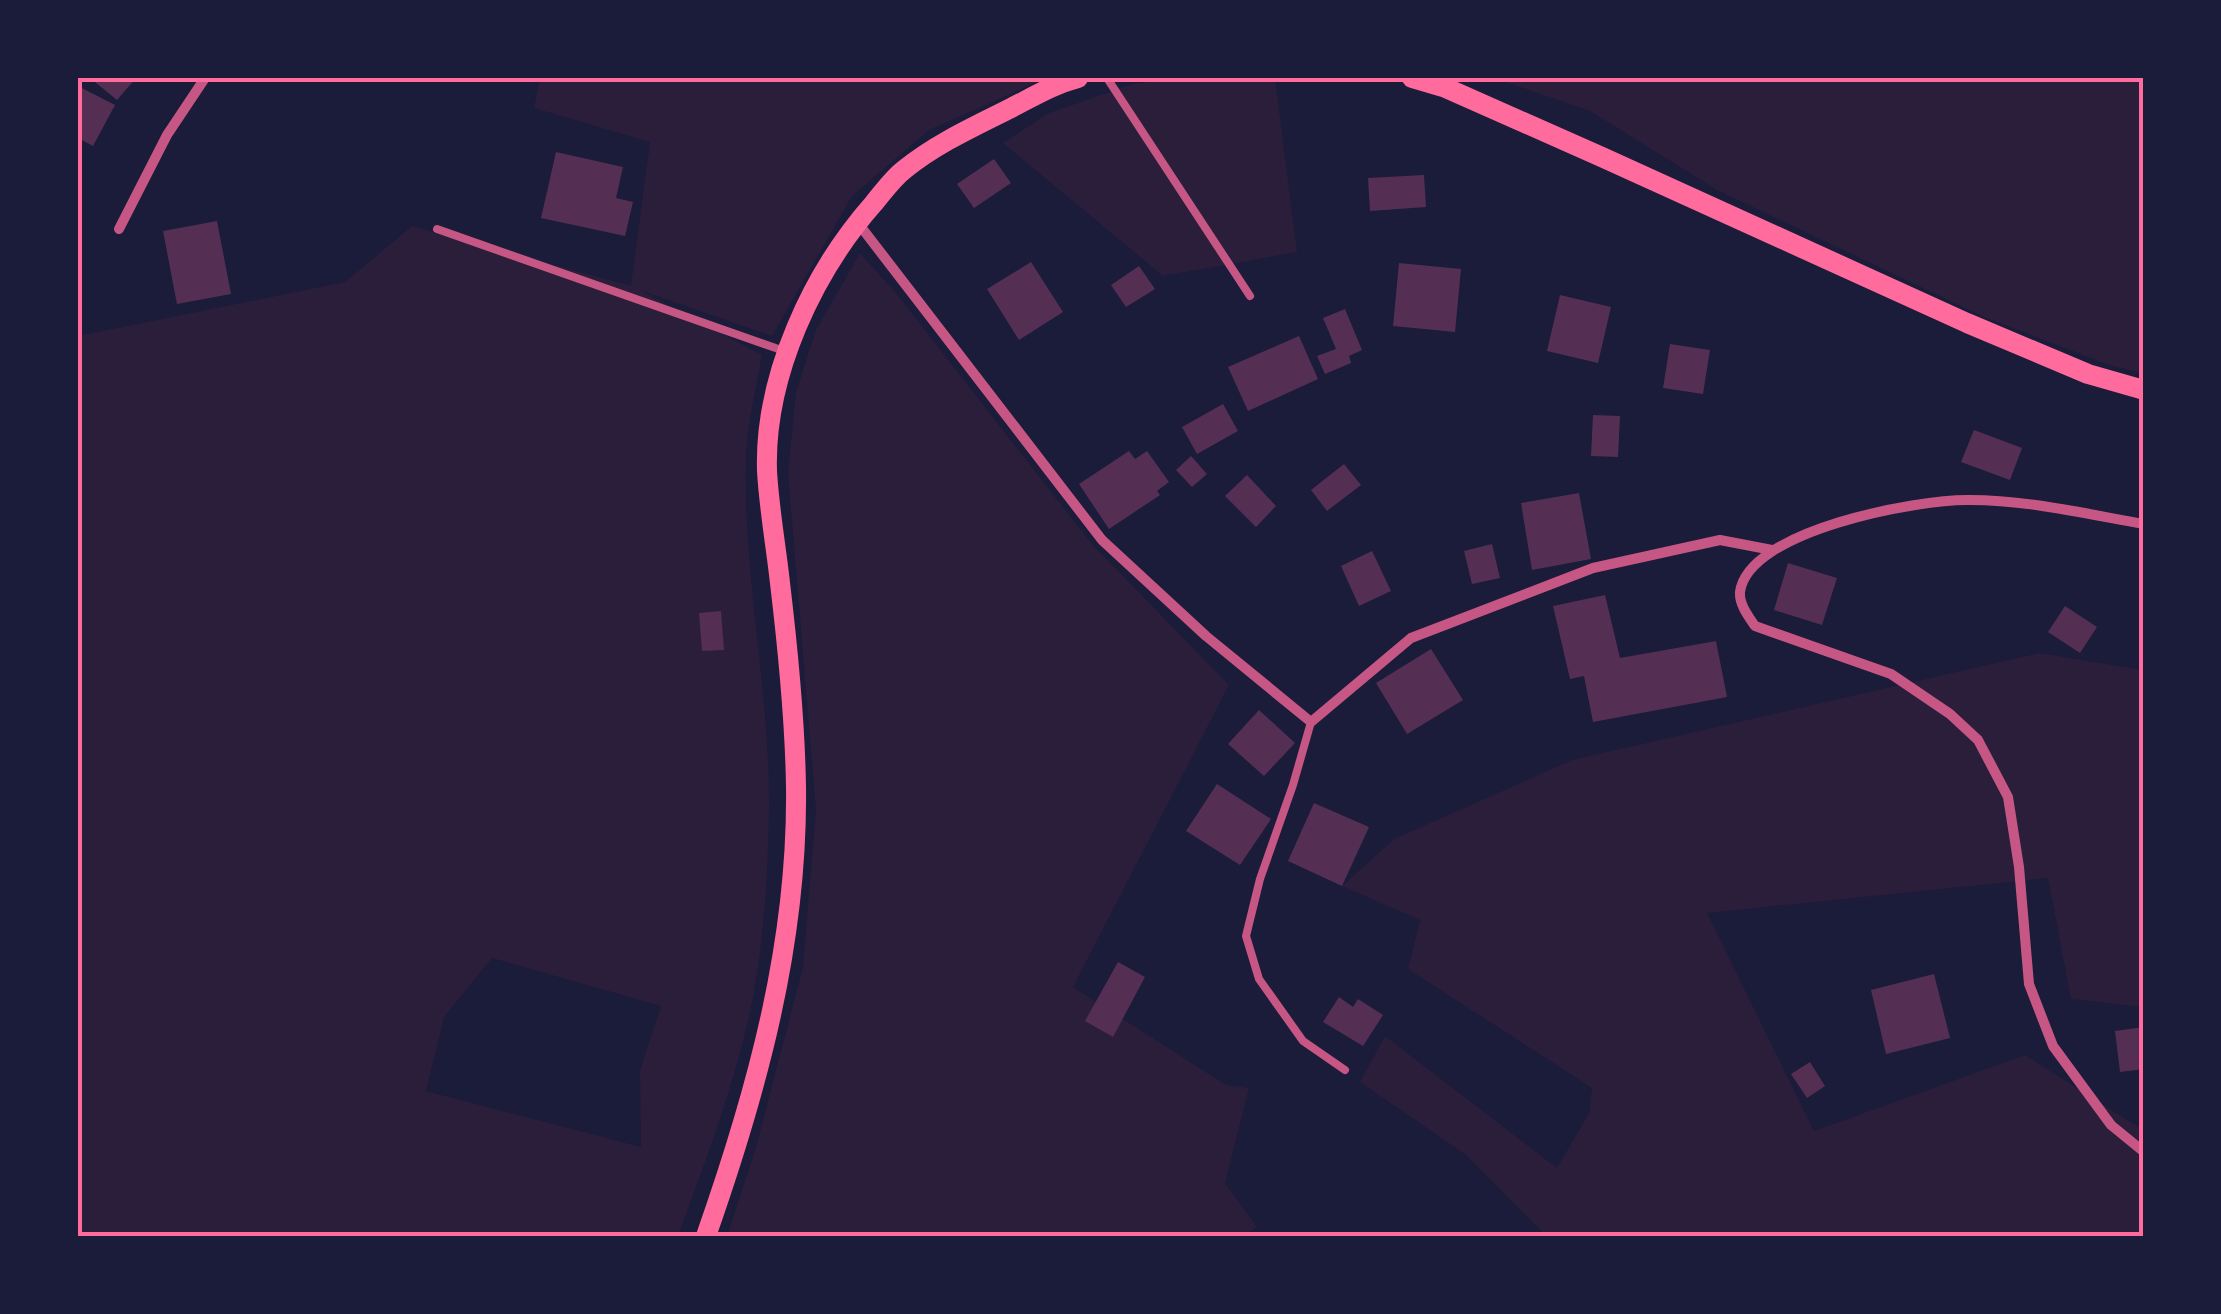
<svg xmlns="http://www.w3.org/2000/svg" width="2221" height="1314" font-family="'PT Serif',serif">
	<rect width="100%" height="100%" fill="#1b1b3a"/>
	<path fill="#2a1e3b" fill-rule="evenodd" d="M540,78h506l-117,52 -77,66 -80,140 -132,-46 122,65c-6,34 -15,70 -16,105 -3,117 24,231 23,348 -1,69 -5,138 -19,204 -17,77 -45,151 -72,224h-600v-900l267,-54 67,-56 219,60 19,-144 -116,-34zM492,958l169,48 -21,64 1,77 -215,-56 18,-74z
		M1182,78h93l22,174 -134,24 -160,-133 46,-30 84,-29z
		M1494,78h649v295l-34,-8 -127,-49 -265,-126 -127,-79z
		M860,253l36,40 195,250 138,142 -156,302 153,98 23,3 -24,95 32,44 -13,9h-517l28,-85 48,-184 13,-157 -28,-337 8,-81 20,-62z
		M2040,653l103,17v337l-72,-8 -23,-121 -341,35 107,218 211,-76 118,75v106h-597l-80,-81 -106,-73 25,-46 172,132 32,-55 3,-25 -184,-119 12,-49 -78,-34 52,-47 178,-79z"/>
	<path fill="#542f53" d="M90,78h46l-19,22z
		M78,86l37,19 -22,41 -15,-8 2,-19 -2,-2z
		M556,152l67,15 -7,31 17,4 -8,34 -84,-18z
		M994,159l17,24 -37,25 -17,-24z
		M1424,175l2,32 -56,4 -2,-33z
		M217,221l14,73 -54,10 -14,-73z
		M1031,262l32,50 -44,28 -32,-51z
		M1399,263l62,6 -6,63 -62,-6z
		M1139,266l16,23 -29,18 -15,-22z
		M1560,295l51,12 -13,56 -51,-12z
		M1345,309l17,41 -13,6 2,7 -26,11 -8,-18 19,-7 -13,-31z
		M1299,336l19,43 -70,32 -20,-44z
		M1670,344l40,6 -7,44 -40,-6z
		M1223,404l15,27 -41,23 -15,-27z
		M1593,415l27,1 -2,41 -27,-1z
		M1974,430l48,18 -12,32 -49,-18z
		M1129,451l6,8 12,-8 22,31 -12,9 3,4 -51,34 -30,-45z
		M1191,456l16,18 -15,13 -16,-17z
		M1344,464l17,21 -34,26 -16,-21z
		M1247,475l29,31 -20,21 -31,-31z
		M1579,493l12,66 -59,11 -11,-67z
		M1492,544l8,34 -28,6 -8,-33z
		M1372,551l19,40 -32,15 -18,-40z
		M1788,563l49,15 -15,47 -48,-15z
		M1605,595l15,63 96,-17 11,56 -134,25 -9,-46 -14,3 -17,-73z
		M2065,606l32,21 -17,26 -32,-21z
		M721,611l3,39 -22,1 -3,-38z
		M1431,649l32,51 -56,34 -31,-51z
		M1259,710l36,33 -31,33 -36,-32z
		M1217,784l54,35 -31,46 -54,-34z
		M1314,803l55,24 -27,59 -54,-25z
		M1118,962l27,15 -32,60 -28,-16z
		M1934,974l16,64 -64,16 -15,-64z
		M1339,997l14,10 5,-8 25,16 -20,31 -40,-24z
		M2144,1027v42l-24,3 -5,-41z
		M1810,1062l15,24 -18,12 -16,-24z"/>
	<g fill="none" stroke-linecap="round" stroke-linejoin="round">
		<path stroke="#c65784" stroke-width="8" d="M1107,78l143,218
			M437,229l350,123
			M1311,722l-18,63 -33,94 -14,57 13,43 44,62 42,29"/>
		<path stroke="#c65784" stroke-width="10" d="M858,223l244,317 104,96 105,86 100,-84 182,-70 127,-28 52,10
			M119,229l48,-94 38,-57
			M2144,524c-57,-10 -117,-24 -174,-24 -51,-1 -222,30 -230,92 -1,12 8,24 15,34l136,48 59,40 28,26 30,57 11,70 10,117 24,62 58,79 33,27"/>
		<path stroke="#ff6b9d" stroke-width="20" d="M1412,78l34,10 158,70 363,165 121,51 56,16
			M706,1236c51,-145 92,-293 90,-449 -1,-68 -8,-137 -16,-204 -4,-37 -11,-75 -13,-112 -3,-95 46,-199 107,-268 10,-12 19,-25 31,-34 31,-25 68,-42 104,-60 22,-11 45,-25 69,-31"/>
	</g>
	<rect width="2221" height="1314" fill="none" stroke="#1b1b3a" stroke-width="160"/>
	<rect x="80" y="80" width="2061" height="1154" fill="none" stroke="#ff6b9d" stroke-width="4"/>
</svg>
